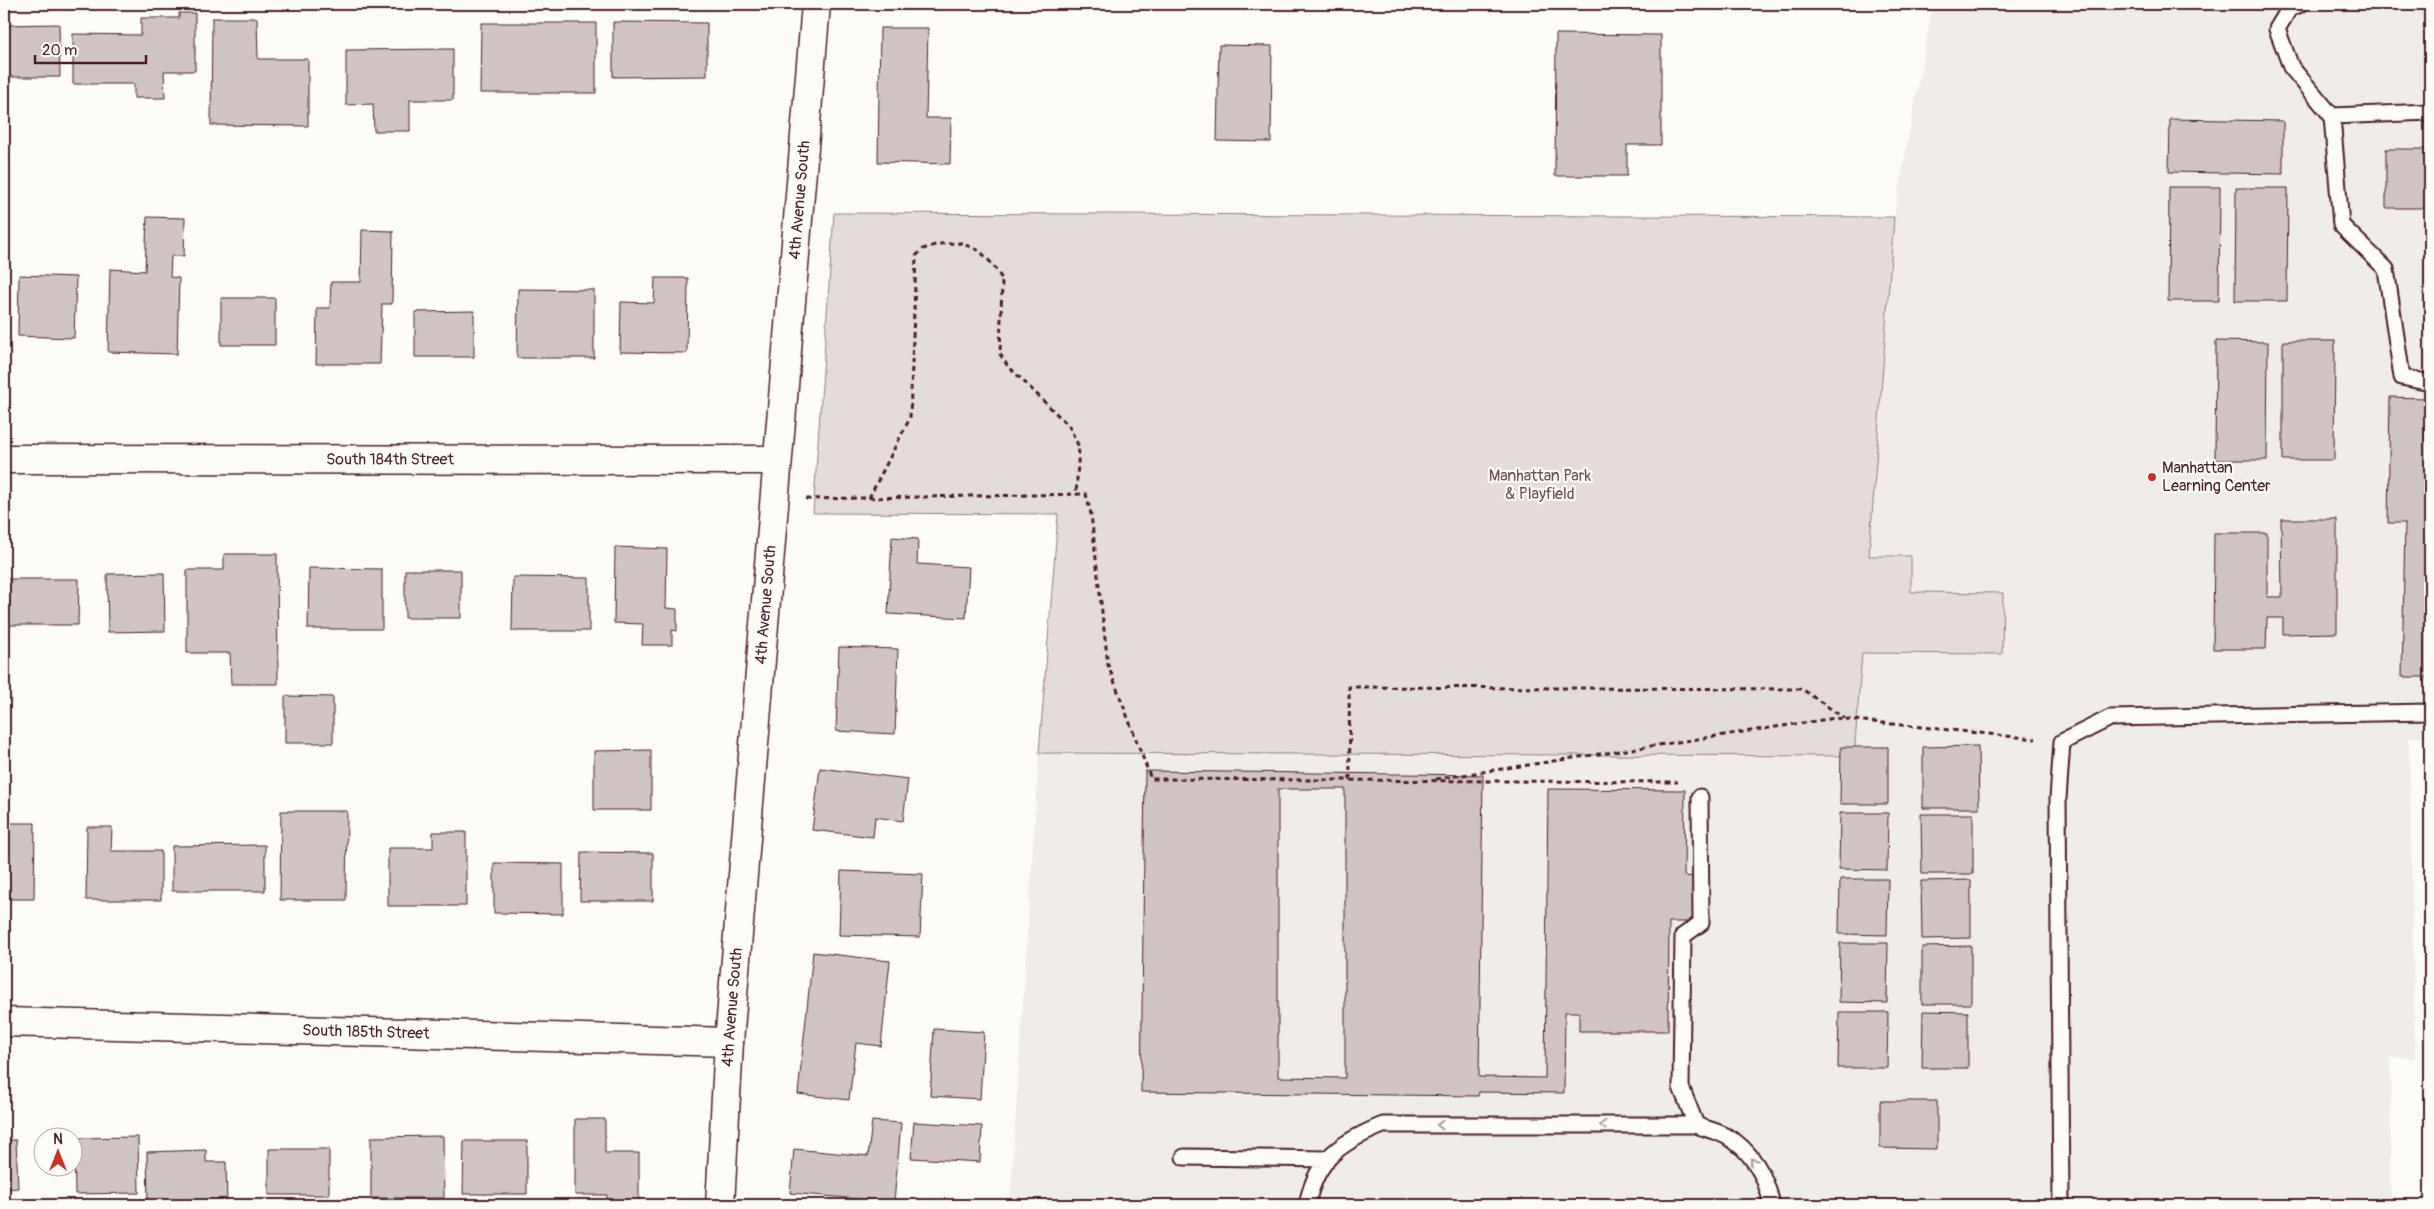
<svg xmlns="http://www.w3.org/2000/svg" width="2434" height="1209" font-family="Pangolin,sans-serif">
	<rect width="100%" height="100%" fill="#fdfcf7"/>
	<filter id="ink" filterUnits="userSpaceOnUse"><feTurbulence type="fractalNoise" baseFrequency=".02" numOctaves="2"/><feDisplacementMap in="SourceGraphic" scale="10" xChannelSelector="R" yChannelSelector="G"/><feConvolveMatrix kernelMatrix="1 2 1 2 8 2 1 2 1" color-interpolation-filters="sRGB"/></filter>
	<g filter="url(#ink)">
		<path fill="#f0ece8" d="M1933,4h497v733h-21l6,321h-24l-1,147h-1380l29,-452 815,3 40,-539z"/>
		<path fill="#e3dcda" stroke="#967e82" d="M834,213l1060,4 -25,339h42v36l92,1 -1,61 -140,-1 -8,103 -815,-3 19,-239 -245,-1z"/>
		<path fill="#d0c5c4" stroke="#4a1f2b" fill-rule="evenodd" d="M179,13h16v58h-31l1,27h-31v-14h-61v-50l68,1v-17h38z
			M212,18h45l1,41h50v67l-97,-1z
			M613,22l94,1v53l-94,1z
			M481,23h115v70h-116z
			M59,24l1,53h-56v-52z
			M880,28h48l-2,90h25l-1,46 -72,-2z
			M1556,34l105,1v110h-34v31h-72z
			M1219,45l53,1 -1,96 -54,-1z
			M453,49v51h-43v31h-36l-1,-27 -27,1v-55z
			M2170,119l113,2v53l-114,-2z
			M2386,149h44v59h-44z
			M2169,187h51l-1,114h-51z
			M2236,188h52l-1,113h-52z
			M147,217l38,1 -1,38h-13l-1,21 9,1 -2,76 -69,-2 2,-83 35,2z
			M362,230l31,1 -1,73h-10l-2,60h-64l1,-56h13l1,-26h30z
			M19,275l57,2 -2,61 -56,-2z
			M655,278h33l-1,75 -67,-1 1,-50 33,1z
			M518,289l76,1v68h-77z
			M221,298h54v47h-54z
			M474,311v46h-59v-45z
			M2216,341l52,1 -1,118h-52z
			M2283,341h52l-1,119h-51z
			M2390,397l35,1v6h5v273h-28l3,-154h-17z
			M2281,519h56v114l-54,1v-16h-16l-1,31h-53l1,-116h53v64h15z
			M892,537l26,2 -1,25 52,3 -3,51 -78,-4z
			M615,547l52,2 -1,59 11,1v22l-5,-1v15h-30l1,-21 -29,-1z
			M224,554h53l1,130h-47l-1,-31h-43v-83h37z
			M309,568l73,1v60h-74z
			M405,570h56v48h-56z
			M164,573l1,58 -57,1 -1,-58z
			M513,577l76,1v53h-77z
			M4,579h75l-1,46h-74z
			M839,647l59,2 -3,85 -59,-3z
			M285,696l48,1v46h-48z
			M1978,746l1,62h-56v-61z
			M1841,747h47v57h-48z
			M651,750v60h-57v-59z
			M820,768l88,11 -5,42 -28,-4 -2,20 -61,-7z
			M1145,771l338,4 -4,302 66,1 3,-289 137,1 -1,86 15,1 -1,45h-29l-1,109h-89v-19h-14l-1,81 -85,-1 -1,4 -337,-4zM1278,789h67v289l-67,-1z
			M281,811h66l-1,89h-66z
			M1840,813h48l-1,57 -48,-1z
			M1921,814h52v60h-51z
			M4,823h31l-1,76h-30z
			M87,827h25l-1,24h50v49h-75z
			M433,832h33v74h-78v-58h45z
			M265,845v46h-93v-45z
			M581,852l72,1v48h-73z
			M494,863l69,1v50l-69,-1z
			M841,871l82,3 -3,63 -81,-2z
			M1840,879h48l-1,56 -48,-1z
			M1971,880v58l-49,1 -1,-58z
			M1840,943h48l-1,60 -48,-1z
			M1971,946v58h-49v-57z
			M813,952l77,9 -9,85 -25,-3 -7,57 -51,-6z
			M1923,1011l45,1v56h-46z
			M1839,1012h49l-1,56h-49z
			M934,1029l50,3 -4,67 -50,-3z
			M1880,1101h57v48l-57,-1z
			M575,1119h30v34h34v52h-32v-10h-32z
			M872,1121l29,2 -7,79 -104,-9 4,-44 74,7z
			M914,1122l68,4 -2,36 -69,-4z
			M443,1136l1,62h-73v-61z
			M138,1137l1,56 -64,1 -1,-56z
			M4,1140h12l2,48 -14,1z
			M464,1141h63v53h-64z
			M269,1149h60v46h-60z
			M206,1150v12h20l1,43h-79l-1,-53z"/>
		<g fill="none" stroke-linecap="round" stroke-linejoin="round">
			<g stroke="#4a1f2b" stroke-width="19">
				<path id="service" d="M2300,4l-11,5 -12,20 14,38 41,49 98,-4
					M2332,116l9,109 45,44 16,108 28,6
					M1696,1125l-15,-38 2,-151 18,-13 -1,-126
					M1184,1157l143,2
					M1307,1205c9,-47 34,-63 76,-80h313c10,4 21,6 30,11 26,14 40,41 46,69
					M2061,1205l-3,-406 4,-57 48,-24 320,-6"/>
			</g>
			<g stroke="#4a1f2b" stroke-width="31">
				<g id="minor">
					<path id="s1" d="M4,459l772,1"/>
					<path id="s2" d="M4,1022l725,20"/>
					<path id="s3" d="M720,1205l9,-163 87,-1038"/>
				</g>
			</g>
			<path stroke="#4a1f2b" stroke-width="3" stroke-dasharray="5 4" stroke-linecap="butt" d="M869,498l41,-80 6,-162 7,-7 15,-5 23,-1 19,8 13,14 9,14 -2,75 7,11 62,61 10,21 -3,48
				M806,499l280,-5 5,20 17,151 43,114 527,3
				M1436,779l399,-61 201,21
				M1350,780l-1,-93 453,2 42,29"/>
			<use href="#service" stroke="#fdfcf7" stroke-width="15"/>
			<use href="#minor" stroke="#fdfcf7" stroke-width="28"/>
		</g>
		<defs><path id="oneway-chevron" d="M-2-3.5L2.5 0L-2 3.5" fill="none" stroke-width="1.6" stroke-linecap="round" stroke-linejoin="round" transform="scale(1.25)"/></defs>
		<g stroke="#ac999b">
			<use href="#oneway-chevron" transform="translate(1440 1125) rotate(180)"/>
			<use href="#oneway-chevron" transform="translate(1603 1125) rotate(180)"/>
			<use href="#oneway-chevron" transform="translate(1753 1161) rotate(-126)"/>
		</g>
	</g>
	<circle fill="#c8321e" stroke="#fdfcf7" stroke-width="2" cx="2152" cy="477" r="5"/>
	<g text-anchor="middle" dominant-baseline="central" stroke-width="4.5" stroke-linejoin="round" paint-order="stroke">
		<g font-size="16" fill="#4a1f2b" stroke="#fdfcf7">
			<text stroke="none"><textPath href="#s3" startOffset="1008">4th Avenue South</textPath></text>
			<text stroke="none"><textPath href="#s1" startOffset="386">South 184th Street</textPath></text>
			<text stroke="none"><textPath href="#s3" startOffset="602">4th Avenue South</textPath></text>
			<text stroke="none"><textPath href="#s3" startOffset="198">4th Avenue South</textPath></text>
			<text stroke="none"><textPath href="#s2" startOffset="362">South 185th Street</textPath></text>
		</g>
		<g font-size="16" fill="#4a1f2b" stroke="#fdfcf7" text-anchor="start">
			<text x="2162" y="468">Manhattan<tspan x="2162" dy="18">Learning Center</tspan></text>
		</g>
		<g font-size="16" fill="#704e57" stroke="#fdfcf7">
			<text x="1540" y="476">Manhattan Park<tspan x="1540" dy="18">&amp; Playfield</tspan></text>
		</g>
	</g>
	<rect width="2434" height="1209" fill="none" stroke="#fdfcf7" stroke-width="20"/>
	<rect x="10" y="10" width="2414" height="1189" fill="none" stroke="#4a1f2b" stroke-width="2" filter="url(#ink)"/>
	<g transform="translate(58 1152)"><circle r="24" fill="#fdfcf7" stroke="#b5a4a5"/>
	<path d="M0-4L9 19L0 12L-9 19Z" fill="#c8321e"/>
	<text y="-8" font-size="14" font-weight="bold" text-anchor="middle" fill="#4a1f2b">N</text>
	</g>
	<path d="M35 55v8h111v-8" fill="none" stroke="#4a1f2b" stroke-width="2.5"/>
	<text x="42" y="55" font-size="15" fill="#4a1f2b" stroke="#fdfcf7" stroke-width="4" paint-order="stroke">20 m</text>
</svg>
